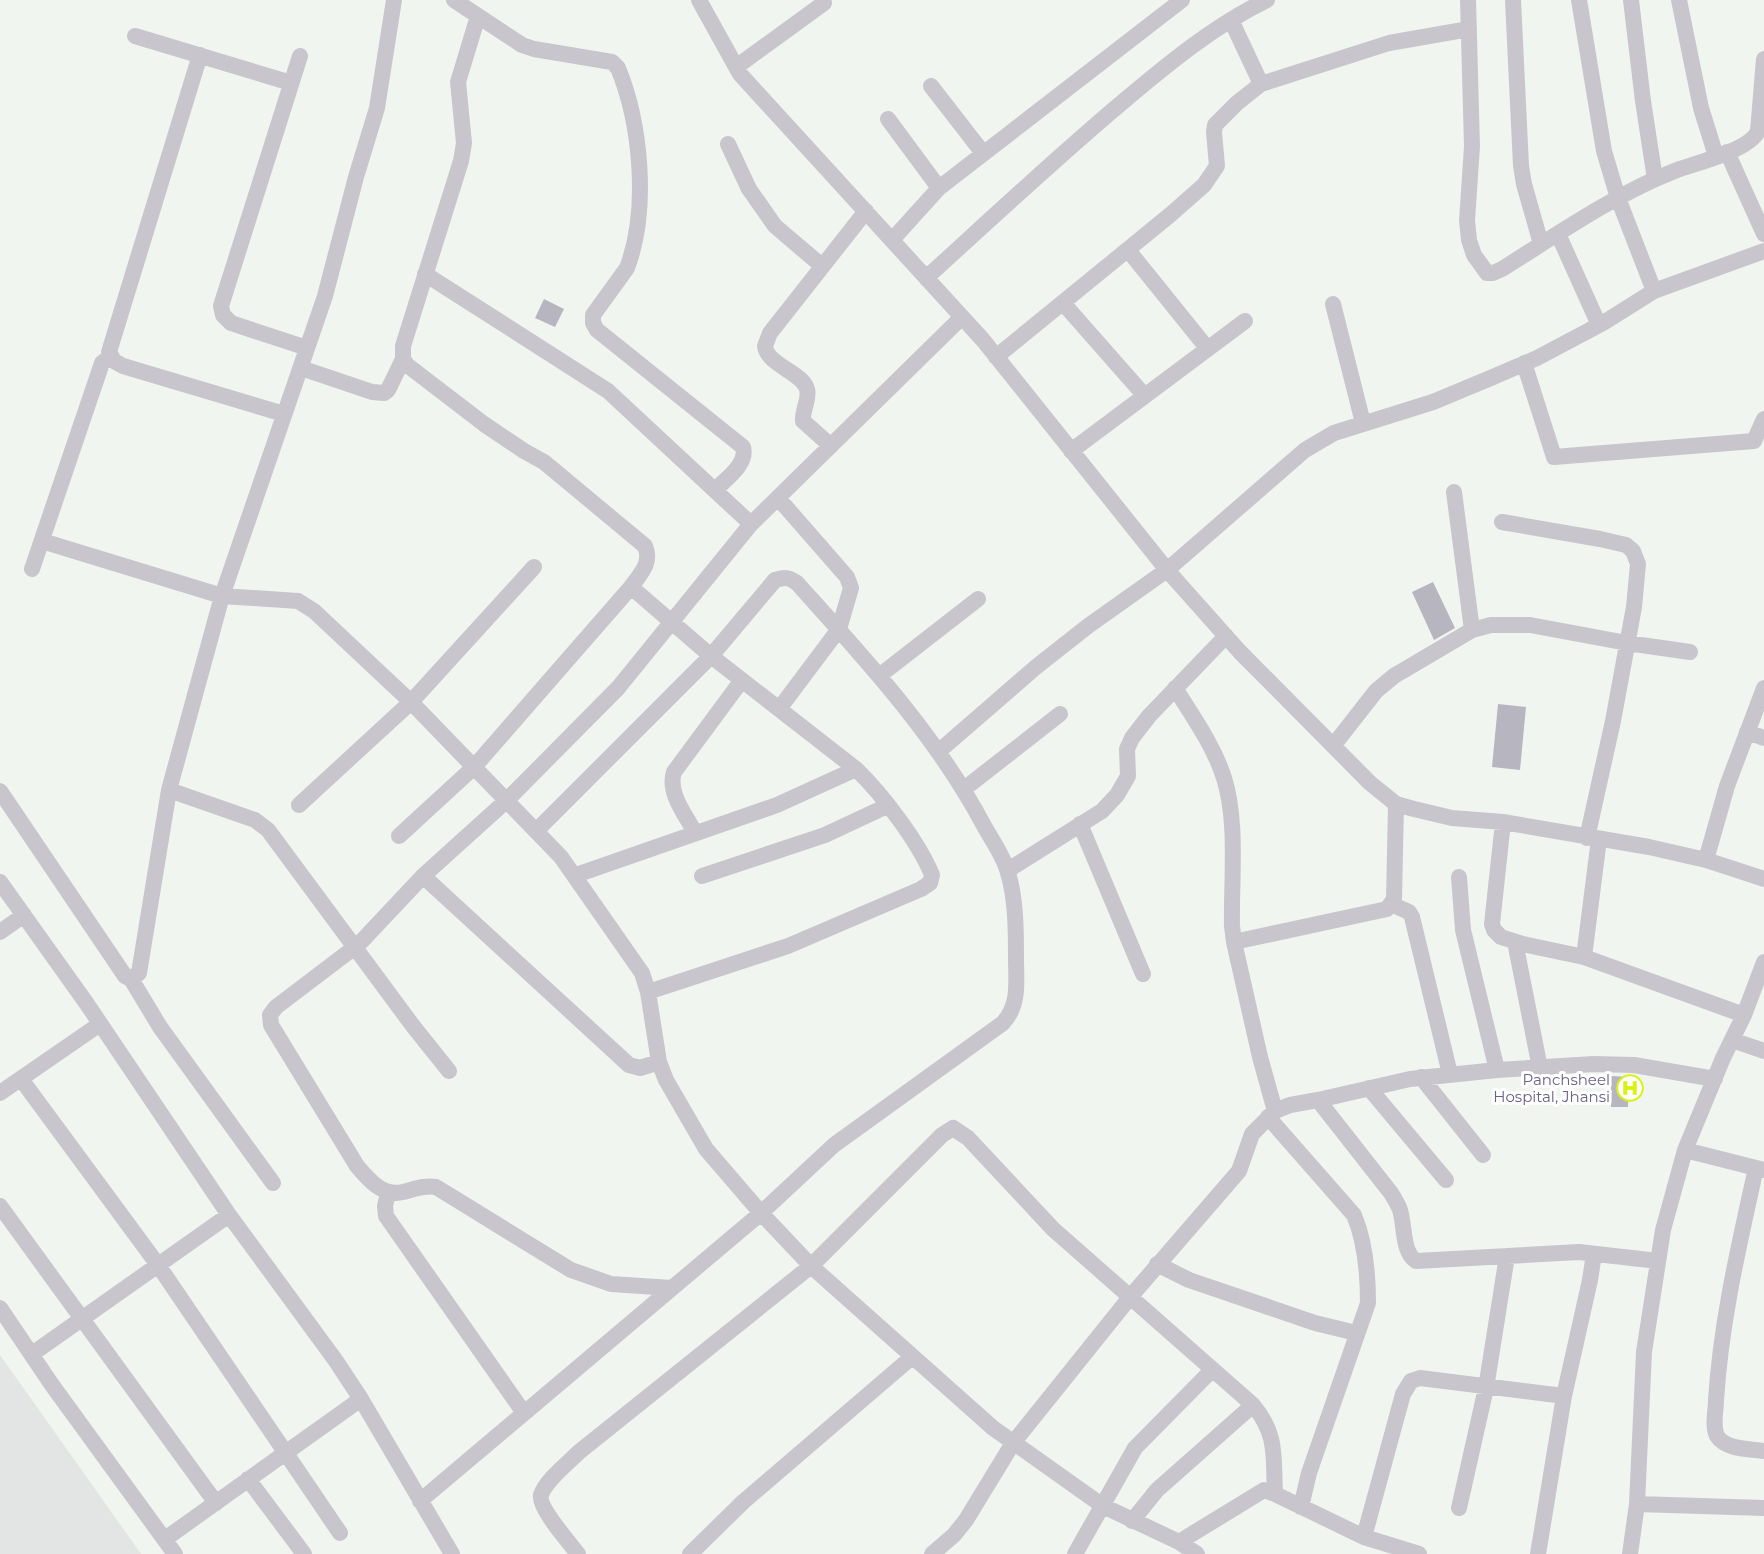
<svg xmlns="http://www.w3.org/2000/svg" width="1764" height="1554" font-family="Montserrat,sans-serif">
	<rect width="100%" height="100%" fill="#f0f5f0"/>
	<path fill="#e2e5e3" d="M0,1355l141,199h-141z"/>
	<path fill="#b7b6c0" d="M544,299l20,10 -9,18 -20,-9z
		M1433,582l22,46 -21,12 -22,-48z
		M1498,704l28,3 -6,63 -28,-3z
		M1611,1076l18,1 -1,30h-17z"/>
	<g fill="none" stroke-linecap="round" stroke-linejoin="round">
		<path stroke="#c8c6cc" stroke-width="16" d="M454,0l68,45 12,4 78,13 6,6c23,56 31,142 9,200l-34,47v8l4,7 146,117c5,17 -17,32 -28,43
			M699,0l41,74 243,266 184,230 73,82 130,131 26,21 18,5 38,9 51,4 146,25 57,13 58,19
			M1468,0l4,146 -5,75 2,19 5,15 13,18h6l9,-4c56,-35 113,-75 175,-99 20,-7 73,-20 81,-39l6,-72
			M1513,0l8,166 3,18 17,60
			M1579,0l25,151 14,47 36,93
			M1631,0l12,101 12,78
			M1679,0l22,108 15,48
			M1231,20l30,64
			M135,36l156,47
			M200,55l-91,297 5,9 9,5 161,48
			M300,56l-79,250 2,9 8,8 76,25
			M736,67l88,-64
			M931,86l52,67
			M888,119l51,69
			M728,144l21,45 26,37 47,40
			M1727,152l37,82
			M1558,234l41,91
			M892,240l47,-52 243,-188
			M1128,250l79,98
			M425,274l183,117 143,133
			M926,278c66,-60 131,-121 199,-178 44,-37 90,-75 142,-100
			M1063,303l81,92
			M1333,304l30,119
			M996,357l174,-142 34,-30 13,-19 -3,-34 1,-7 22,-22 24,-19 128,-41 80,-14
			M1524,363l30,94 200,-16 10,-22
			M301,368l71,24 12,1 4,-3 15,-31
			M831,446l-28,-25c-1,-11 7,-22 4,-32 -5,-17 -40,-24 -42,-43l5,-13 96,-122
			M1071,451l174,-130
			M1454,492l18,138
			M778,498l69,79 4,11 -12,41 -60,80
			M1502,522l98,17 26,6 7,6 5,13 -4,43 -21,114 -26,117
			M42,541l180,55 76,5 16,10 97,91 150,155 81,116 6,19 11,70 7,18 40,69 55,64 50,53 182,162 110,78 76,36 18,12
			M32,569l70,-206 8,-6
			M631,587l80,69 145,113c26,25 62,72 76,106l-2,8 -9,6 -133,57 -140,46
			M879,676l99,-77
			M1175,688c18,29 39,58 49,90 14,44 7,102 8,148l2,16 26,115 15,54
			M1747,732l17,6
			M1333,746l43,-55 18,-15 78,-46 19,-5h39l97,18 63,9
			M938,752l98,-85 52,-41 79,-56 138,-120 29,-17 99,-31 60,-25 44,-19 66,-35 51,-32 110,-40
			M964,789l96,-75
			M169,790l86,30 13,10 145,196 36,45
			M0,791l125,185 6,3 8,-6 30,-183 53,-194 103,-300 31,-119 21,-69 17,-108
			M299,805l112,-103 123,-135
			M1503,822l-11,102 2,6 7,7 22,7 61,13 160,58
			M1080,824l63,150
			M695,833c-9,-18 -28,-40 -21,-61l68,-92
			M399,836l75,-69 157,-180c10,-14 21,-24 14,-41l-101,-84 -20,-11 -40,-27 -77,-59 -4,-6v-13l58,-185 3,-18 -6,-61 20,-66
			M1706,860l21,-74 37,-98
			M1008,870l94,-59 15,-16 11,-19 -1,-27 5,-11 17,-22 77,-80
			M576,875l201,-70 79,-36
			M423,876l206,189 11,3 19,-6
			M702,876l123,-41 62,-29
			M1459,877l4,53 34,140
			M0,882l87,122 142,211 107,146 25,38 91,155
			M1391,904l18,8 3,5 38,157
			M0,932l24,-17
			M1234,942l153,-33 7,-10 2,-95
			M1515,942l25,126
			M1584,957l15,-118
			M131,979l29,48 113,156
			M1732,1040l32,11
			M1421,1077l62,78
			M21,1079l137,186 182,268
			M1369,1088l77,92
			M0,1093l100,-69
			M1318,1100l73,93c3,5 7,11 9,17 5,16 2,42 16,51l163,-9 79,9
			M1268,1117l86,98c11,26 14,59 14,88l-59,170 -8,34
			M1685,1150l79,20
			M1756,1168c-17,77 -35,153 -40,232 0,10 -4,26 1,36 9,14 33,13 47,15
			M388,1193l-3,13 1,10 138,197
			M0,1206l216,297
			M1157,1264l32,16 126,43 41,10
			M672,1288l-61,-4 -40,-14 -135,-83c-12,-2 -21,2 -33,5 -20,5 -34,-12 -46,-26l-86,-141 -1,-10 6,-8 83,-63 64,-68 83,-75 112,-113 133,-164 211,-207
			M0,1308l52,77 123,169
			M32,1354l197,-139
			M248,1479l56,75
			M420,1501l341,-288 73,-68 169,-122c17,-19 13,-41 13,-65 0,-27 0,-59 -8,-85 -4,-17 -17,-34 -25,-49 -48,-90 -118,-165 -186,-241 -8,-6 -12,-6 -22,-3l-64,76 -175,175
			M1637,1504l127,4
			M1459,1508l27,-120 21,-132
			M1132,1521l25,-31 96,-85
			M1364,1537l39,-143 8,-13 9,-3 144,18
			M165,1539l196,-140
			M1179,1542l85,-52 11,4 89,43 55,17
			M578,1554c-8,-11 -40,-46 -37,-59 4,-14 27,-32 38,-43l232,-186 131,-131 11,-7 15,10 85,91 200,176c25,30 20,51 22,89
			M690,1554l53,-52 169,-145
			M932,1554l22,-19 12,-15 47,-77 118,-147 108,-125 13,-37 23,-23 15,-6 28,-5 92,-21 87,-9 97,-6 40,1 81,14
			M1075,1554l60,-106 77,-78
			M1538,1554l26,-158 26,-116 4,-26
			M1630,1554l7,-50 7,-152 19,-122 22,-80 38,-92 21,-43 20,-53"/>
	</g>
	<defs>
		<g id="hospital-ring" transform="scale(1.35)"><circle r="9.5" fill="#fff" stroke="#dbf113" stroke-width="1.5"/><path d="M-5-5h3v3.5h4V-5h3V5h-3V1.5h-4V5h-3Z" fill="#dbf113"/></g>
	</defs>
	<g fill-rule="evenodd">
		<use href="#hospital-ring" x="1630" y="1088"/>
	</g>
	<g text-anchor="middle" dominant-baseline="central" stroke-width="6" stroke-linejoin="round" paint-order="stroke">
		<g font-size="15" fill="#6b6183" stroke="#fff" text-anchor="end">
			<text x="1610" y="1079">Panchsheel<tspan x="1610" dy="17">Hospital, Jhansi</tspan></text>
		</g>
	</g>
</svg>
